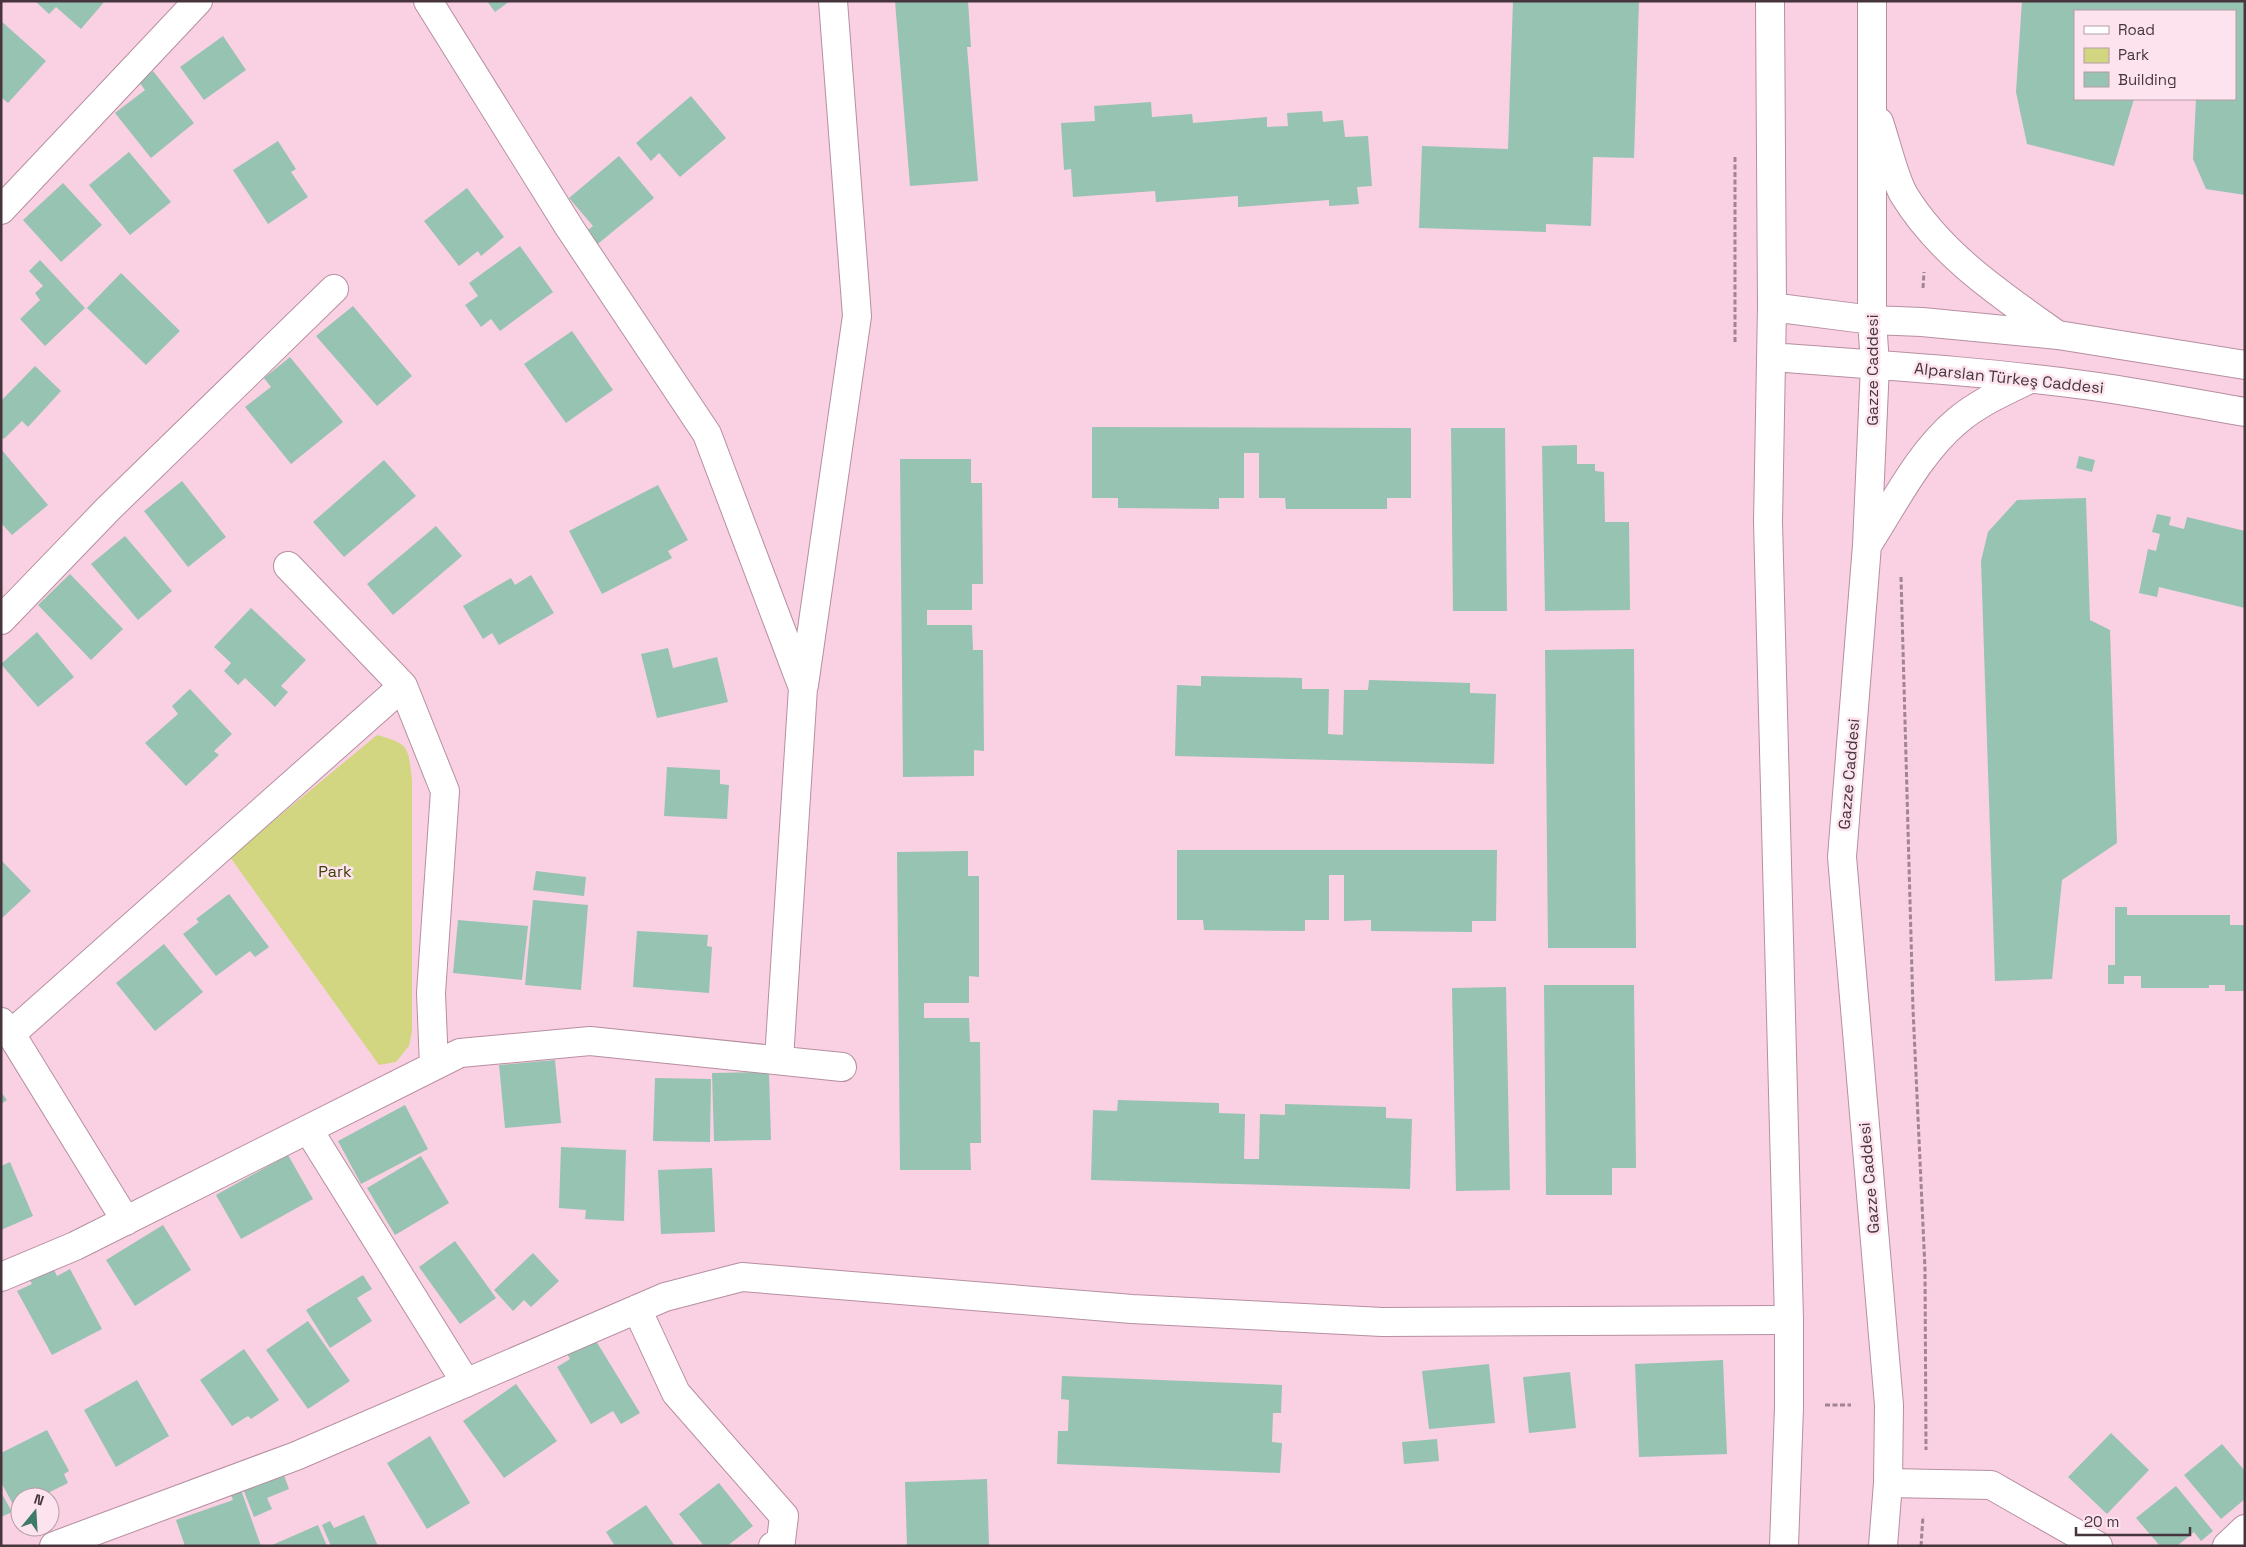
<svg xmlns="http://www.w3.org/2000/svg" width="2246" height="1547" font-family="'Space Grotesk',sans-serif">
	<rect width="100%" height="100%" fill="#fad0e3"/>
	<path fill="#d3d681" d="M377,735c33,9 31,12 35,45v251l-3,15 -13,16 -17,3 -149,-208z"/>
	<path fill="#97c3b3" d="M35,1h70l-24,28 -25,-22 -7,7z
		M487,1h23l-15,11z
		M895,1h73l3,46h-4l11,134 -68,5z
		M1513,1h126l-5,157 -41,-1 -2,69 -45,-2v8l-127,-4 3,-82 86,3z
		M2022,1h223v194l-39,-6 -13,-30 3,-60h39v-88h-160v88h59l-20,67 -87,-22 -11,-52z
		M1,21l45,40 -38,42 -7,-6z
		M223,36l23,34 -42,30 -24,-33z
		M153,71l41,52 -43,35 -36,-45 30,-23 -6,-8z
		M691,96l35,42 -46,39 -21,-24 -8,8 -15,-18z
		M1151,102l1,15 40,-3 1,9 74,-6v10l21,-1 -1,-13 35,-2 1,11 20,-2 2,17 23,-1 4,50 -15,1 2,17 -30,2v-6l-91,7v-11l-82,6 -1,-11 -82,6 -2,-28 -7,1 -3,-47 34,-2 -1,-15z
		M278,141l18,28 -5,3 17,25 -40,27 -35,-54z
		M129,152l42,50 -41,33 -41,-50z
		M619,156l35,42 -60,49 -11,-13 10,-8 -24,-28z
		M63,183l39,42 -41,37 -38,-42z
		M467,188l37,49 -23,19 -3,-5 -19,15 -35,-45z
		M520,246l33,46 -53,39 -9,-12 -10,8 -16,-22 13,-9 -9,-13z
		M40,260l45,48 -40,38 -25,-27 20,-19 -5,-7 8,-7 -14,-15z
		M121,273l59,58 -34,34 -59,-57z
		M353,306l59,70 -35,30 -61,-70z
		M572,331l41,59 -47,33 -42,-59z
		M290,357l53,65 -52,42 -46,-57 26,-20 -7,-9z
		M35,366l26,25 -33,36 -6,-6 -18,18 -3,-2v-36z
		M1092,427l319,1v70h-24v11h-101l-1,-11h-26v-45h-15v45h-25v11l-101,-1v-10h-26z
		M1451,428h54l2,183h-54z
		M1577,445v19h18v7l9,1 1,50h24l1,88 -85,1 -3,-165z
		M1,449l47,56 -36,30 -11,-12z
		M2079,456l16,4 -3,12 -16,-4z
		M900,459h71v24h11l1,101h-11v26h-45v15h45l1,25h10l1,101 -10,-1v26l-71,1z
		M384,460l32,36 -72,61 -31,-35z
		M182,481l44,56 -38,30 -44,-56z
		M658,485l30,55 -20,11 4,7 -70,36 -33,-63z
		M2086,498l4,122 20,10 7,213 -55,37 -10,99 -57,2 -14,-420 7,-29 29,-32z
		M2157,514l14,3 -2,8 15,4 3,-12 58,14v77l-86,-21 -2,10 -18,-4 9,-44 8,2 4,-17 -8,-2z
		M436,526l26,30 -69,59 -26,-31z
		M125,536l47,55 -34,29 -47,-56z
		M70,574l53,55 -32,31 -53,-55z
		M531,575l23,38 -55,32 -7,-12 -9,6 -20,-33 48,-28 4,7z
		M251,608l55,52 -25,26 7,6 -13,15 -30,-29 -7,7 -14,-14 7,-8 -17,-16z
		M37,632l37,45 -36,30 -37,-43z
		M668,648l5,20 44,-11 11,45 -71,16 -16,-64z
		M1634,649l2,299h-88l-3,-298z
		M1201,676l101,2v11h27l-1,45 15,1 1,-45h24l1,-10 101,3v10l26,1 -2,70 -319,-8 2,-71 24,1z
		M190,689l42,45 -18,17 5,4 -33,31 -41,-43 33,-29 -6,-8z
		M667,767l53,3v14l9,1 -2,34 -63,-3z
		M1177,850h320l-1,71h-24v11l-101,-1v-11l-27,1v-46h-15v45h-24v11l-101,-1 -1,-10h-26z
		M968,851v25h11v101l-10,-1v27h-45v15h45l1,24h10l1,101h-11l1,27h-71l-3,-318z
		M1,860l30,31 -30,28z
		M536,871l50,6 -2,19 -51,-6z
		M229,894l40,53 -14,10 -5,-6 -34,25 -33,-42 16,-12 -3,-3z
		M533,900l55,5 -7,85 -56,-5z
		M2115,907h12v8h103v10h15v66h-20v-6h-16v3h-68v-12h-17v8h-16v-19h7z
		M458,920l70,6 -6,54 -69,-7z
		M637,931l71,4 -1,11 5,1 -3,46 -76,-6z
		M164,944l39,48 -48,39 -39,-48z
		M1544,985h90l2,183h-24v27h-66z
		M1506,987l4,203 -54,1 -4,-203z
		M555,1060l6,63 -56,5 -6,-63z
		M769,1072l2,68 -57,1 -2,-68z
		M655,1078l56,1 -1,63 -57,-1z
		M1,1092l6,8 -6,4z
		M1118,1100l101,3v10l26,1 -1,45h15l1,-45 25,1v-11l101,3v11l26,1 -2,70 -319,-9 2,-70 24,1z
		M405,1105l23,44 -67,35 -23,-43z
		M561,1147l65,3 -2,71 -39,-2 1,-9 -27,-2z
		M288,1155l25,44 -72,40 -25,-44z
		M421,1156l28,47 -54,32 -28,-47z
		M10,1162l23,54 -32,14v-64z
		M712,1168l3,64 -54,2 -3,-64z
		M163,1225l28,45 -56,36 -29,-46z
		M455,1241l41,57 -36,26 -41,-57z
		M533,1253l26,28 -28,26 -7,-7 -11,11 -19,-21z
		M52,1265l5,11 13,-7 32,60 -50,26 -35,-64 15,-7 -4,-7z
		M363,1275l9,14 -15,9 15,23 -42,27 -24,-38z
		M308,1321l42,60 -42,28 -42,-59z
		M593,1336l47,77 -19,11 -8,-13 -22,13 -34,-57 13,-8 -4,-7z
		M244,1349l35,51 -28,19 -3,-3 -16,10 -32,-46z
		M1723,1360l4,94 -88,3 -4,-93z
		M1489,1364l6,59 -66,6 -7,-58z
		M1570,1372l6,56 -47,5 -6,-56z
		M1062,1376l220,9 -1,28h-8l-1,29 10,1 -2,30 -223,-9 1,-33h10l1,-31 -8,-1z
		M137,1380l32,56 -53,31 -32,-57z
		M516,1384l41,57 -53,37 -41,-57z
		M47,1430l22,41 -5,3 4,9 -28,14h-20v11l-4,2 -15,-28v-29z
		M2111,1433l38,37 -42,44 -39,-37z
		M430,1436l40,67 -43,26 -40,-66z
		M1437,1439l2,22 -35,3 -2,-22z
		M2222,1444l23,27v28l-24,20 -37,-44z
		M282,1470l7,19 -22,9 5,11 -18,8 -12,-31z
		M987,1479l2,67h-82l-2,-64z
		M719,1483l34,43 -26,20h-23l-25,-32z
		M2176,1486l37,45 -12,10 -7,-9 -17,14h-17l-24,-28z
		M240,1487l21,59h-76l-9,-26 57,-20 -4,-9z
		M1,1492l11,20 -11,5z
		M646,1505l29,41h-60l-9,-14z
		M364,1515l14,31h-47l-9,-21 8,-4 4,7z
		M318,1525l9,21h-57z"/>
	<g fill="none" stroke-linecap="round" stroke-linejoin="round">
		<g stroke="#b68fa0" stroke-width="30">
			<path id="street" d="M428,1l141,226 138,207 96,254 -24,371
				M1,210l197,-209
				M288,566l115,120 42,105 -14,202 3,73
				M1,620l107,-111 226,-220
				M804,685l53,-369 -24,-315
				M1,1022l10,12 115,187
				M11,1034l392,-348
				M308,1129l158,254
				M1,1277l74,-31 385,-193 130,-12 252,26
				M637,1309l39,84 108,123 -3,25 -8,5
				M1888,1483l103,2 107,61
				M54,1546l242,-90 369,-159 77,-20 390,32 250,13 407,-2
				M2227,1546l18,-17"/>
		</g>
		<g stroke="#b68fa0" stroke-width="30">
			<path id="secondary" d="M1770,1l2,306 -4,215 21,798v87l-5,139
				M1872,1v319l3,45 -8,180 -25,312 47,548 -1,78 -5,63
				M1879,122c7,20 15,56 25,73 37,60 96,99 152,139
				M1772,307l100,13 50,2 136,13 187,30
				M1771,357c105,8 209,14 313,28 54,7 107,18 161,27
				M1868,544c27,-42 51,-91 89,-123 21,-18 48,-30 73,-42"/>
		</g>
		<path stroke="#a28492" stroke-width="3" stroke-dasharray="5 2.5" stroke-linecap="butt" d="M1735,157v186
			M1923,288l1,-16
			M1901,577l12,432 12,260 1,181
			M1825,1405h26
			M1921,1546l2,-30"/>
		<use href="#street" stroke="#fff" stroke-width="28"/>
		<use href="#secondary" stroke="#fff" stroke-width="28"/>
	</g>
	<g text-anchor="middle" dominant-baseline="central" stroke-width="5" stroke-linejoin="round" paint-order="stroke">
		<g font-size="16" fill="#46353d" stroke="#fde3ee">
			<text transform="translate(1872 370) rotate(-90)">Gazze Caddesi</text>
			<text transform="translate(2009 378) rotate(6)">Alparslan Türkeş Caddesi</text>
			<text transform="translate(1849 774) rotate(-85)">Gazze Caddesi</text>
			<text transform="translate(1869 1178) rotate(-95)">Gazze Caddesi</text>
		</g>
		<g font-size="16" fill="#3e3e08" stroke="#fde3ee">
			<text x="335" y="871">Park</text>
		</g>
	</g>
	<rect width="2246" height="1547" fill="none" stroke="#46353d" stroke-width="5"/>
	<rect x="2074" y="10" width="162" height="90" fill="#fde3ee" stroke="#b49da7"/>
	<rect x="2084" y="26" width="25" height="8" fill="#ffffff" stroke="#b49da7"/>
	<text x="2118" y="35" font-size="15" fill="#46353d">Road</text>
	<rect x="2084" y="48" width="25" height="15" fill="#d3d681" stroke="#b49da7"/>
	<text x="2118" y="60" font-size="15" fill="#46353d">Park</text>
	<rect x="2084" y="72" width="25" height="15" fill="#97c3b3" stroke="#b49da7"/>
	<text x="2118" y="85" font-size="15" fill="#46353d">Building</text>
	<g transform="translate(35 1512) rotate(18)"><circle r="24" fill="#fde3ee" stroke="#b49da7"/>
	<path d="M0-4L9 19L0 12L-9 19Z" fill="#3d7b67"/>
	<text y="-8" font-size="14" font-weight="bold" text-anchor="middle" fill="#46353d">N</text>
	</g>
	<path d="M2076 1527v8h114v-8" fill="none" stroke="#46353d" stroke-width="2.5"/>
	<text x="2084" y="1527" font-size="15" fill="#46353d" stroke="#fde3ee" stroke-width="4" paint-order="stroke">20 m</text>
</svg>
